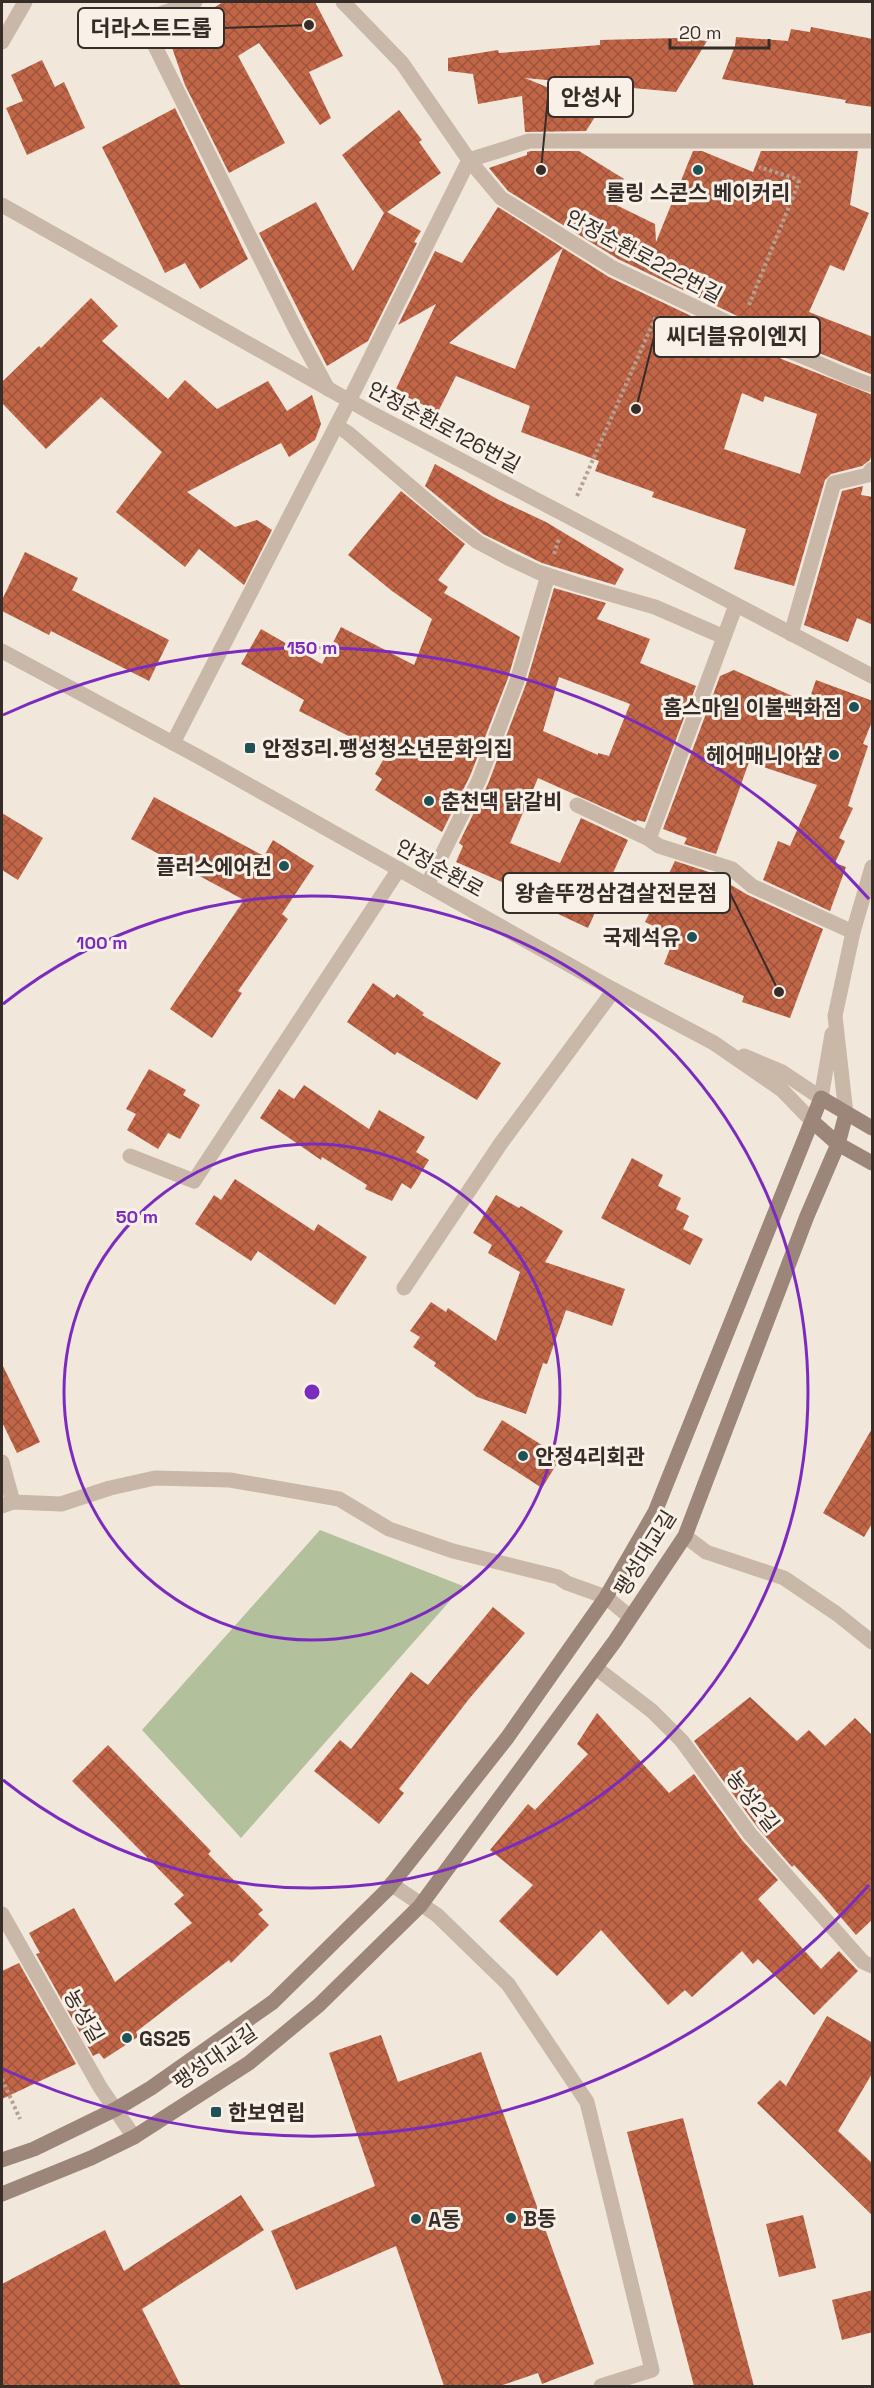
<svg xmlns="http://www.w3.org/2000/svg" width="874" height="2388" font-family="'Space Grotesk','Noto Sans KR',sans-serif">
	<defs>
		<pattern id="building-cross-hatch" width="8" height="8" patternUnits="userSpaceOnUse" patternTransform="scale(1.5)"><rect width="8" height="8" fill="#c26648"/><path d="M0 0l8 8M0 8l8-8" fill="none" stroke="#9e543c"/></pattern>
	</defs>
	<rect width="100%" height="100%" fill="#f1e7db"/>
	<path fill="#b3c09c" d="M320,1530l143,56 -222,252 -99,-108z"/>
	<path fill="url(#building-cross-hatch)" fill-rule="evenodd" d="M223,2h92l28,54 -34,16 22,46 -11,7 -61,-82 -21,13 47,87 -56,30 -44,-88 -17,-49z
		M811,27l62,12v68l-28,-4 1,-3 -124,-21 13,-33 1,-9 52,4 3,-12 19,3z
		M676,38l31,3 -31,51 -151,-14 75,31 -14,22 -61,1 -3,-36 -44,8 -5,-30 -25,-3v-13l50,-8 1,3 101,-8v-5z
		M42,60l13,27 9,-5 21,46 -58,27 -21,-47 17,-7 -12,-26z
		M175,108l73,151 -48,30 -15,-26 -20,10 -63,-126z
		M399,110l23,30 -3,2 22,31 -54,39 34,19 -7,11 3,1 -49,98 -41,25 -68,-133 57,-31 37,69 31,-58 -42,-58z
		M531,151h48l45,28 -14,23 45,22 1,18 37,-91h9l51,21 8,-21h97l-8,54 19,8 -25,58 -14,-6 -21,47 64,25v38l-81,-33 -174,-83 -110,-68 -19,-23 38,-13v-3z
		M498,207l65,41 -114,95 66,26 48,-121 46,29 175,83 89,35v56l-3,9 -8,6 -31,8 -6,6 -31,106 -60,-17 12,-40 -94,-32 2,-5 -59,-21 4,-10 -78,-29 9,-26 -74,-30 -18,36 -43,-21 41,-87 -38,21 37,-74 27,12zM742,393l21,9 2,-6 52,18 -17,60 -76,-25z
		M91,298l27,28 -16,15 66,58 17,-19 32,29 51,-28 19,30 25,-16 9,29 -6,16 -26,17 -8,-14 -94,49 48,35 22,-7 15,10 -28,55 -45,-36 -14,18 -69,-55 46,-60 -61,-55 -55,52 -44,-46v-21l37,-36 2,2z
		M435,464l64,36 47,22 78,47 -9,16 -73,-22 -59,-29 -58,-48z
		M863,486l-2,9 12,2v128l-16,-7 -9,24 -44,-17 38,-134z
		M401,491l64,53 -27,36 10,7 -4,6 76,44 -12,41 -38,98 -28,56 -67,-42 7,-11 -7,-5 11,-19 -87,-44 5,-11 -63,-36 20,-35 61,35 19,-37 73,38 18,-46 -40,-28 -44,-36z
		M25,552l53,26 -6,12 97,50 -20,41 -98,-50 -2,4 -47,-24v-11z
		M554,588l52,15 -9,16 53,20 -10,24 56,23 -51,136 -8,-2 -1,2 -98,-44 -28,65 50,20 21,-45 47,22 -40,88 -47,-22 2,-6 -87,-38 7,-16 -4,-3 29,-59 38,-100zM559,677l71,27 -21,52 -11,-3v2l-55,-24z
		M734,670l74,33 8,-23 57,21v18l-10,25 5,2 -20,60 5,2 -14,30 6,3 -10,22 11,4 -16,44 -67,-31 15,-39 12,5 27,-61 -68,-23 -33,92 -32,-10 3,-6 -24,-9 57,-153z
		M154,797l110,59 9,-16 41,26 -32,48 6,5 -50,72 4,2 -30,45 -42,-29 74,-109 -113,-61z
		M2,813l41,25 -25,42 -16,-10z
		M675,861l34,11 39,23 75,34 -33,89 -48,-16 2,-6 -80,-32 11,-28 -30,-14z
		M373,983l21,15 3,-4 27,19 -2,2 79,48 -24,37 -80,-48 -2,3 -48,-33z
		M149,1069l37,21 -3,5 17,10 -20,34 -12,-6 -10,16 -31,-19 9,-16 -10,-5z
		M304,1085l65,44 10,-19 46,27 -9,15 13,8 -18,29 -9,-6 -10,18 -27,-12 2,-4 -45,-28 -1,3 -61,-42 19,-29 15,10z
		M632,1158l31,17 -5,11 23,12 -5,11 13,7 -6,13 20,10 -13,26 -89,-47z
		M235,1179l79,52 4,-7 49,33 -32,48 -77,-54 -7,10 -56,-37 19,-29 7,5z
		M496,1195l23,13 2,-2 42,25 -18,31 80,27 -13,37 -46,-16 -19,54 -4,-1 -17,51 -49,-17 -43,-31 2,-3 -23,-16 7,-10 -10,-6 21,-29 15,10 2,-4 48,33 24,-69 -32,-19 4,-8 -19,-12z
		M2,1364l38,78 -23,11 -15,-31z
		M502,1420l59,37 -19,31 -59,-38z
		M873,1427v95l-9,15 -41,-24z
		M493,1607l32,26 -56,66 -70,90 5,4 -25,31 -65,-53 26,-31 11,9 60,-77 17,13z
		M750,1697l47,44 12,-11 16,16 30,-28 18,18v183l-17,16 -35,-41 -27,-29 -2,2 -34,-39 -64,-87z
		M597,1713l72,80 25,-19 48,66 36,40 -20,19 63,70 18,-18 19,20 -44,44 -56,-56 -5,5 -11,-13 -50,46 -7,-7 -17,15 -67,-75 -44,46 -58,-55 34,-36 -43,-35 38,-46 7,6 53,-56 -11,-10z
		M108,1745l103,106 -3,3 55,56 -5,4 11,11 -38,38 -2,-3 -93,72 2,5 -34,22 -5,-6 -6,3 -57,-102 4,-1 -11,-20 45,-25 41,74 77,-59 -18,-19 10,-9 -112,-114z
		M19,1963l57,101 -74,35v-128z
		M827,2016l46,27v29l-35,59 35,33v52l-116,-113 23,-23 6,6z
		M381,2035l17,47 83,-30 113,312 -52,20 -4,-11 -38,13h-56l-48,-140 -100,44 -25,-59 104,-45 -46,-133z
		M683,2118l71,268h-60l-67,-254z
		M241,2195l23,35 -122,79 39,77h-179v-102l103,-54 19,41z
		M803,2215l13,53 -37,9 -13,-53z
		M873,2290v42l-31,8 -10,-40z"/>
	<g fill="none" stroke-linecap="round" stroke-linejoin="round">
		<path stroke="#b4a192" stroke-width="4" stroke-dasharray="3 3" stroke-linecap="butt" d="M749,305l50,-123 -5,-4 -35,-11
			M577,496l79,-180
			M554,554l5,-15
			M2,2079l18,40"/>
		<path stroke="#c9b7a8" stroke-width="15" d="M195,2l-53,18 154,310 32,59
			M337,426l11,7 105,90 25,19 30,16 30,14 40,13 77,22 69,30
			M791,634l43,-151 34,-8 4,-6
			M577,805l72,34 10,7 73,23 20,17 101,46
			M649,839l87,-234
			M427,885l52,-105 38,-99 31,-106"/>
		<path stroke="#c9b7a8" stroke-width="15" d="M343,2l59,61 67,97 32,38 112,70 175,83c29,10 55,25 84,34
			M2,42l23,-40
			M2,205l371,209 499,262
			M173,743l176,-342 120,-241 60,-19h343
			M130,1156l64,25 205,-312
			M404,1288l97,-145 113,-153
			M2,1462l11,40 -11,4
			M13,1502l48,2 49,-16 45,-10 75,2 109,19 50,30 64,22 105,26 9,6 39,14 24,20
			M685,1536l21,16 78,26 53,36 35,28
			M596,1668l56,43 30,30 68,93 113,128 9,4
			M391,1884l46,31 71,69 79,118 65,268 -51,16
			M2,1914l98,173 34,50"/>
		<path stroke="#c9b7a8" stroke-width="15" d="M2,651l197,106 415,233 100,53 68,47 31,32
			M744,1056l38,16 39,26 11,-64
			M846,1114l-11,-98 18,-84 19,-65"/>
		<path stroke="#9c8679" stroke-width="15" d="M813,1122l25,22 34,19
			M2,2160l32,-11 82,-40 35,-21 122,-86 114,-112 120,-152 99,-141 49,-85 166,-414 51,30
			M2,2194l89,-36 43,-21 115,-74 70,-58 101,-99 195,-265 70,-105 122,-320 31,-72 8,-30"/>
	</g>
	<g fill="none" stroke="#7b2cbf" stroke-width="3">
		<circle cx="312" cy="1392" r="248"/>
		<path d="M3 1004A496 496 0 1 1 3 1780"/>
		<path d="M869 1885A744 744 0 0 1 3 2069M3 715A744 744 0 0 1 869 899"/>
	</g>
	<g fill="#1f5256" stroke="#f9f1e7" stroke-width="2">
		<circle cx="698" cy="170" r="6"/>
		<circle cx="854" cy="707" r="6"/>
		<rect x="244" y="742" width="12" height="12" rx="3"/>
		<circle cx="834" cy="755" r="6"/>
		<circle cx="429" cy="801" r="6"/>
		<circle cx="284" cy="866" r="6"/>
		<circle cx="692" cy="937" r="6"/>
		<circle cx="523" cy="1456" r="6"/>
		<circle cx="127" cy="2038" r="6"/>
		<rect x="210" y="2106" width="12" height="12" rx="3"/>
		<circle cx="511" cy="2218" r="6"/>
		<circle cx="416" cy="2219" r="6"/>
	</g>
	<g text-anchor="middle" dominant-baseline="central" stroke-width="6" stroke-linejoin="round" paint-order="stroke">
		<g font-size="21" font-weight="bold" fill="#362c28" stroke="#f9f1e7" text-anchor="start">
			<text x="698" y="192" text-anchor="middle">롤링 스콘스 베이커리</text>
			<text x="842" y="707" text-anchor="end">홈스마일 이불백화점</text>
			<text x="262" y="748">안정3리.팽성청소년문화의집</text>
			<text x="822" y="755" text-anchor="end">헤어매니아샾</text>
			<text x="441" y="801">춘천댁 닭갈비</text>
			<text x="272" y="866" text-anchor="end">플러스에어컨</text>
			<text x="680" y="937" text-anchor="end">국제석유</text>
			<text x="535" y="1456">안정4리회관</text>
			<text x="139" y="2038">GS25</text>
			<text x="228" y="2112">한보연립</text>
			<text x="523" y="2218">B동</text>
			<text x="428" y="2219">A동</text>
		</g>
		<g font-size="21" fill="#362c28" stroke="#f9f1e7">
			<text transform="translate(644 256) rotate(28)">안정순환로222번길</text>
			<text transform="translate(444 427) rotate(28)">안정순환로126번길</text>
			<text transform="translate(440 868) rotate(29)">안정순환로</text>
			<text transform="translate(645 1553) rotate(-58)">팽성대교길</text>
			<text transform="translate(753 1801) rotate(52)">농성2길</text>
			<text transform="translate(84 2016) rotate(60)">농성길</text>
			<text transform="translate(215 2057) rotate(-35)">팽성대교길</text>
		</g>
	</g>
	<circle cx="312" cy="1392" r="9" fill="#7b2cbf" stroke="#f9f1e7" stroke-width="3"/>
	<g font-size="18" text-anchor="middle" font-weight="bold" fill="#7b2cbf" stroke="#f9f1e7" stroke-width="6" stroke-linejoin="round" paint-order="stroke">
		<text x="312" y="654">150 m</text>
		<text x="102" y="949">100 m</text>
		<text x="137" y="1223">50 m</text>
	</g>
	<path fill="none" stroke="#362c28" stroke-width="2" d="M309 25L224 28M541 170L548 97M636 409L654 337M779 992L730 893"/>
	<g fill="#362c28" stroke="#f9f1e7" stroke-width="2">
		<circle cx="309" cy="25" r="6"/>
		<circle cx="541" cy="170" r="6"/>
		<circle cx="636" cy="409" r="6"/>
		<circle cx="779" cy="992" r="6"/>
	</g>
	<g fill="#f9f1e7" stroke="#362c28" stroke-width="2">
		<rect x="78" y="8" width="146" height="40" rx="6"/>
		<rect x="548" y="77" width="85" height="40" rx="6"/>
		<rect x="654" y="317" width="166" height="40" rx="6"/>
		<rect x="503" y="873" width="227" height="40" rx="6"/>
	</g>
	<g font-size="22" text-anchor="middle" font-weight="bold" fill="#362c28">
		<text x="151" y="36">더라스트드롭</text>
		<text x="591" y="105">안성사</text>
		<text x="737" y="344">씨더블유이엔지</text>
		<text x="616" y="901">왕솥뚜껑삼겹살전문점</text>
	</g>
	<rect width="874" height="2388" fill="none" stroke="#362c28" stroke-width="6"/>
	<path d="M670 39v9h99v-9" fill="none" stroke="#362c28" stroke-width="3"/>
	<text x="679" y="39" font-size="18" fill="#362c28" stroke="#f9f1e7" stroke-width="4.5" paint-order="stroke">20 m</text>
</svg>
